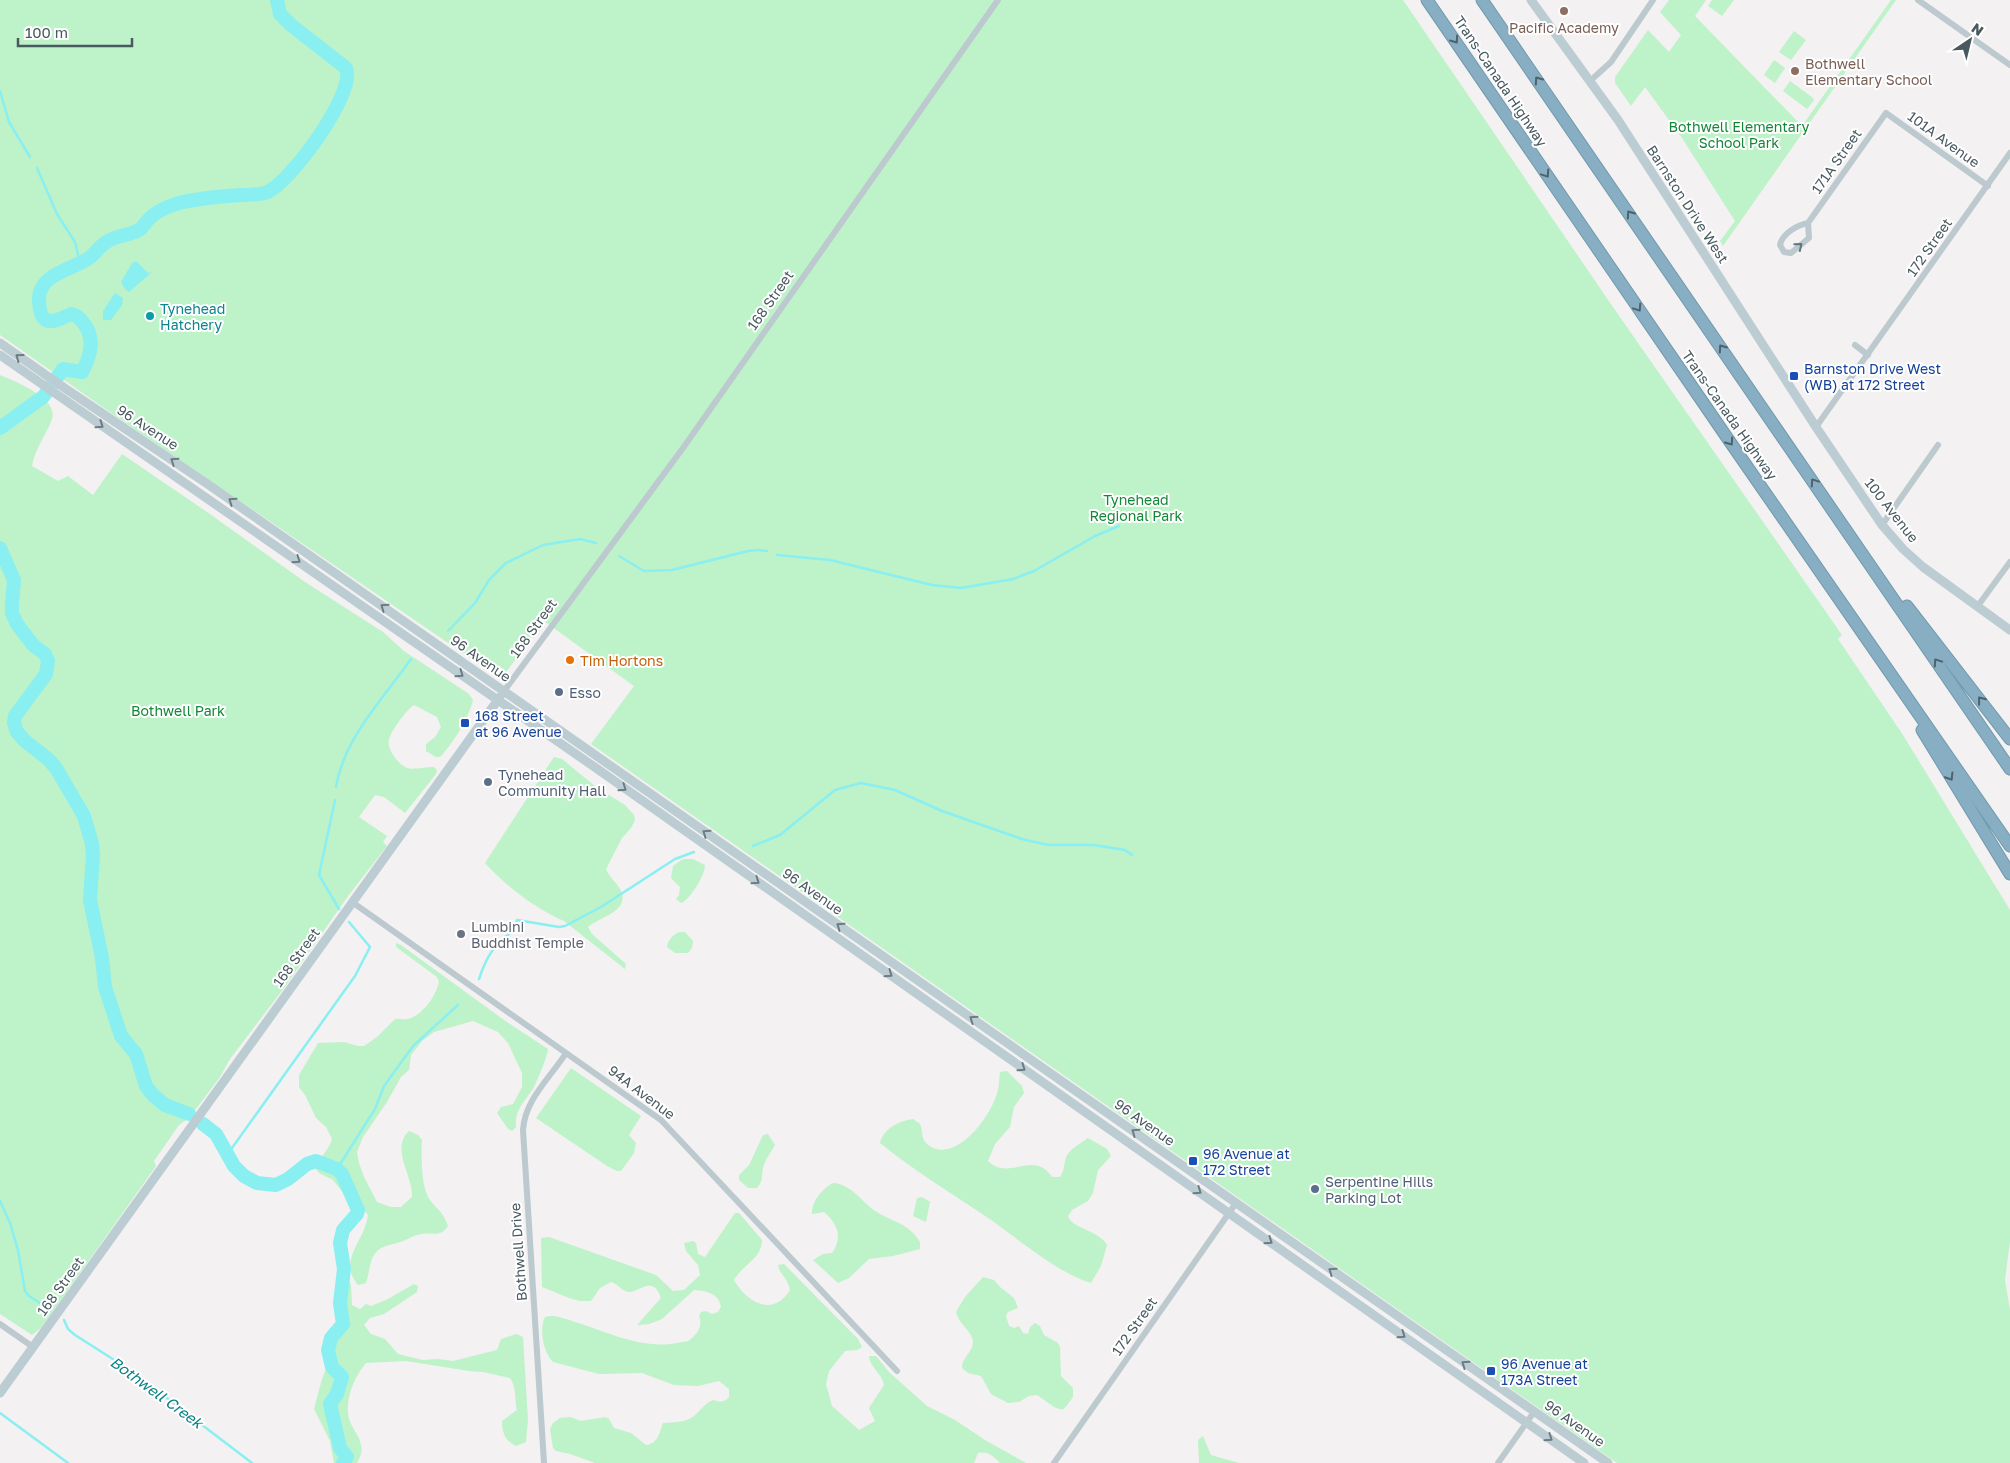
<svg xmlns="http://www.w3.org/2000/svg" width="2010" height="1463" font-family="'Golos Text',sans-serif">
	<rect width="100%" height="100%" fill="#f3f1f1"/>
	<path fill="#bef2c9" d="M0,0h1403l212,310 227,325 -4,4 65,96 107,175v331l-5,39 5,30v153h-393l-1026,-719 43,-58 -90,-65 -43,58 -387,-264 -114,-80z
		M1669,0h37l-11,16 107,110 89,-126h5l-173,246 -3,-5 15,-20 -53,-83 -37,-51 -14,19 -16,-23v-6l33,-47 21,22 12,-17 -21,-23z
		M1712,0h22l-12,16 -14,-10z
		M1794,31l12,9 -15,20 -12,-8z
		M1774,60l11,8 -10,15 -11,-8z
		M1790,81l23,17 1,2 -7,9 -24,-18z
		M0,375c14,6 59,23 52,44 -6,17 -17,29 -20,47l26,15 10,-5 25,19 29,-41 85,58 98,70 78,50 21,19 65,43 4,6c-4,17 -20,44 -33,57h-4l-10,-6v-7l9,-7 6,-10 -4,-10 -23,-12c-7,4 -23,26 -25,34 -3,10 9,25 18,29 5,2 19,-1 27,-1l3,3 -1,4 -31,39 -21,-16 -9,-2 -16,22 28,19 -4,6 4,4 -39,50 -64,92 -54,71 -10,18 -18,24 -13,17 -10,7 -25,36 2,5 -115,162 -9,7 -32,-21z
		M554,757l8,2 34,28 29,18 9,10 1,5 -4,8 -9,10 -16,31c3,8 10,13 14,20 12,22 -21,28 -32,38l4,7 34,30 -1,5 -61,-48c-29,-13 -57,-34 -79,-58z
		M683,859h10l12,6c0,10 -15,35 -24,38l-5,-4 3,-4 1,-8 -9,-9 2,-12z
		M679,932h6l8,9 -1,7 -4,5h-13l-8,-6c0,-6 7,-13 12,-15z
		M396,943l5,2 103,75 44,29c-1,9 -11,32 -15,40 -9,13 -19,22 -17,38l-4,4 -4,-2 -11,-16 4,-6 12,-3 9,-17v-14l-14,-30 -10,-11 -25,-11 -39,11 -12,9 -11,14 -2,15 -8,7 -14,25 -24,35 -6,15 2,11 5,14 13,25 14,5h10l11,-10c1,-22 -22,-48 -3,-66l9,4 4,5c-1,15 -1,48 8,60 8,11 13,11 18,26 -8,12 -15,6 -27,8 -7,1 -13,5 -18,7 -12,5 -23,3 -30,16 -3,4 -4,18 -7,26l-8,2c-21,-25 7,-44 10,-70l-7,-9 -12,-6 -16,-20 -14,-7 -4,-5c5,-11 14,-18 17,-29l-6,-12 -10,-9 -11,-23 -6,-8v-12l19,-32 26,-1 14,4h6l13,-9 18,-18c5,-1 8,1 13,0 15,-4 28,-23 31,-37l-2,-5 -41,-30z
		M571,1068l70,48 -12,19 7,8 -2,10 -13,18h-4l-10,-5 -71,-48z
		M1007,1071l15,15 2,7 -10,14 -4,20 -15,17 -7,17c22,21 45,-12 64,16h8c4,-6 4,-12 6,-20 4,-8 15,-14 22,-19l19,11 4,7 -13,14 -5,23 -5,8 -16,9 -4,6c3,12 32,15 39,29l-6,21 -10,17c-29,-8 -71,-42 -97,-61 -38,-26 -78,-50 -114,-79 4,-15 19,-22 33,-24l7,5c3,6 1,14 6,19 26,24 61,-22 69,-44 4,-9 4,-17 5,-27z
		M768,1134l7,11c-4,7 -10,15 -12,23 -2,10 1,11 -6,20h-9l-9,-8v-5l10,-10 14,-30z
		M833,1183c18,1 28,18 42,28 17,11 34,12 45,31v7l-27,7 -24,3 -20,19 -11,5 -25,-23 10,-6 9,-1c11,-15 6,-29 -8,-41l-12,2c-1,-12 11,-26 21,-31z
		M922,1197l8,5 -4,20 -13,-6 4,-18z
		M735,1213h4l23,27c0,19 -20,25 -28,40 12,22 39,38 56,10 -3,-14 -11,-16 -12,-25l6,-1 74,75 4,8 -5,3 -12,1 -16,20 -3,13 6,22 27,24 16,-9 -6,-13 15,-23c-2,-12 -14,-17 -15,-29h7l13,16 38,34 28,14 30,20 41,23h-26c-7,-7 -12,-12 -22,-10l-4,10h-379l-25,-9 -14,-3 -3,-3 -3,-19 3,-6 7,-5 10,-1 11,4 24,-4 4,2 5,9 17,5 15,12c13,-2 13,-12 17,-22 11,-1 22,0 31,-7 7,-6 11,-13 19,-16 7,2 11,3 16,-3v-8l-10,-8 -21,5 -24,-1 -32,-12 -43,1 -46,-12c-10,-10 -14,-33 -8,-45 9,-3 18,1 27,4 34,10 69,29 105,22 9,-2 11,0 17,-7 6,-6 8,-12 5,-20l2,-4 5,-1 6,3 6,-2 3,-5c-2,-14 -15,-16 -27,-17l-32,29 -13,5 -12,1 24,-27c-8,-24 -22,-5 -33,-6 -6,-1 -10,-8 -17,-10l-11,6 -9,13h-11l-11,-3 -27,-11 -1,-49 8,-1 107,38 17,16 11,-1 16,-15 -2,-10 -12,-14 -2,-8 9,-2 3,2 2,11 7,3z
		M341,1276h5l5,9 1,20 8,4 6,-5 5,2 17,-7 26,-15 4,2 -1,6 -33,22 -14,4 -6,7 7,9 14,5 13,15 25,6 15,-1 15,2 44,-11 4,-11 15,-5 7,3 5,83 -2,22 -10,4c-11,-5 -14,-14 -14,-25l15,-11c-3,-11 0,-22 -7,-32l-27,-6 -14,-1 -63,-10 -40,2c-11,13 -19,31 -18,49 0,18 23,29 9,51h-23l-4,-22 -16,-32 8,-30 12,-32 4,-40 -2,-26z
		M983,1277l11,3 6,7 14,11 4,10 -10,4 -2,4 3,10 5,2 5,-2 4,7 5,1 2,-7 5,-4 5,3 4,9 14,8 2,4 1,29 12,12v9l-9,12c-9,2 -18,-9 -27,-14l-8,1 -10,6 -11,1 -17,-9 -10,-18 -13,-3 -6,-5c-1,-9 10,-15 11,-25 0,-12 -14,-18 -17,-31l9,-15z
		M1203,1436l8,19 28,8h-40l-1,-23z"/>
	<path fill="#89eff1" d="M136,261l12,12 4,-1 -23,20 -4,-3 -4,-7 11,-19z
		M115,293l8,5 -1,7 -11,15h-8v-9z"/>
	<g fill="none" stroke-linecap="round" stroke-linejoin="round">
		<path stroke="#89eff1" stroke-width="2.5" d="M0,91l9,31 21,35
			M37,168l20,46 18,28 5,21
			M777,555l53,5 102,25 29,3 52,-9 21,-8 61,-35 24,-10
			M619,556l25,15 28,-1 76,-19 10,-1 9,1
			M448,631l27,-28 14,-23 17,-17 37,-18 37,-6 16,4
			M336,787c8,-49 47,-88 75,-128
			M335,800l-16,75 20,34
			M753,846l27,-11 55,-45 26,-7 34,7 47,21 80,28 26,6h46l31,5 7,5
			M479,979c8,-24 15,-34 35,-49l3,-10 42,7 6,-1 36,-19 74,-48 19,-7
			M227,1155l128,-179 15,-29 -21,-25
			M337,1169l38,-60 9,-23 29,-40 45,-41
			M0,1201l10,22 8,27 7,41 4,5 20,13
			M64,1320l4,9 7,6 55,35 122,93
			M0,1413l68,50"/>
		<path stroke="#89eff1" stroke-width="14" d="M0,428l43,-31 20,-28 19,3c10,-18 13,-37 -1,-52 -4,-4 -5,-5 -10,-6 -19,9 -31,14 -32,-14 -1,-26 33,-30 50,-42 7,-5 11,-13 19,-17 9,-5 20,-6 29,-10 6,-2 8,-9 13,-13 9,-9 26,-15 38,-17 17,-3 35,-5 53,-6 8,0 19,0 26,-3 23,-9 90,-100 79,-124l-55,-43 -11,-11 -3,-14
			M0,548l14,32 -2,24v9l5,11 16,21 12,9 3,7 -2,13 -31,42 -1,7 3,9 8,9 23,18 8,9 28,48 8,28 1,12 -3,44 12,58 3,29 16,49 15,18 10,32 7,9 12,10 24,9
			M203,1124l13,10 18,32 10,10 13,7 19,2 12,-6 19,-15 9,-3 21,8 5,5 16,36 -1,4 -14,16 -3,13 4,26 -4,34 3,21 -12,14 -3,12 4,17 10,10 -5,17 -7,10 10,44 7,9 -4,6"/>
		<g stroke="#729aae" stroke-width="13">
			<path id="highway" d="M1427,0l301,439 282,407
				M1482,0l528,769
				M1907,606l103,133
				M1922,730l88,144"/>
		</g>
		<path stroke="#bcc9ce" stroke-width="6" d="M1918,0l92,65
			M1590,81l21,-19 42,-62
			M1808,223l1,15 -18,15 -7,-1 -4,-7c2,-11 17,-20 28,-22l78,-110 102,73
			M1855,345l13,10
			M1816,427l194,-274
			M1882,525l56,-80
			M1977,607l33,-45
			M504,691l179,-243 315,-448
			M352,902l309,218 236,251
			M0,1324l33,23
			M544,1463l-21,-333c2,-31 28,-53 43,-77
			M1054,1463l182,-260
			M1498,1463l36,-51"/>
		<path stroke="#bcccd3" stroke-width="9" d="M1531,0l87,120 198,307 66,98 21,24 20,18 87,63
			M0,343l66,46 143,96 1399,978
			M0,355l596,413 988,695
			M0,1393l500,-696"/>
		<use href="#highway" stroke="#87aec2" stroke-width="11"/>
	</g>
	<defs><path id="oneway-chevron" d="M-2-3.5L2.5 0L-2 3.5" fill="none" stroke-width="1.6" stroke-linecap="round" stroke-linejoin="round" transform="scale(1.25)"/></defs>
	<g stroke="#4e626a">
		<use href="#oneway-chevron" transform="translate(1455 40) rotate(55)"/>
		<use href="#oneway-chevron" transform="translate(1538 80) rotate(-125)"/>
		<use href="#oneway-chevron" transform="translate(1546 174) rotate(56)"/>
		<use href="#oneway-chevron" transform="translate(1630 214) rotate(-125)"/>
		<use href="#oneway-chevron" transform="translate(1638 308) rotate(56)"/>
		<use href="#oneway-chevron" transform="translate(1722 348) rotate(-125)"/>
		<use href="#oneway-chevron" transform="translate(1730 442) rotate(55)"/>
		<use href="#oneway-chevron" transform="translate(1814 482) rotate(-124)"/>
		<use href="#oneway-chevron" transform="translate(1937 662) rotate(-124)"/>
		<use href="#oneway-chevron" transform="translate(1981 700) rotate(-128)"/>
		<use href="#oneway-chevron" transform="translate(1950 777) rotate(58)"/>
	</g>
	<use stroke="#65757c" href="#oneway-chevron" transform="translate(1799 246) rotate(-39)"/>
	<g stroke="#6b7c82">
		<use href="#oneway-chevron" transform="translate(19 357) rotate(-144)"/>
		<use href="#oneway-chevron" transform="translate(100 425) rotate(35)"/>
		<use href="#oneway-chevron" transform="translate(174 461) rotate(-146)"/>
		<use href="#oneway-chevron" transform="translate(232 501) rotate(-145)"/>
		<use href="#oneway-chevron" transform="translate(297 560) rotate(35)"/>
		<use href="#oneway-chevron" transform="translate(384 607) rotate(-145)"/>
		<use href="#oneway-chevron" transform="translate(460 674) rotate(35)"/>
		<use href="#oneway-chevron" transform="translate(623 788) rotate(35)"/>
		<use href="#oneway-chevron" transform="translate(706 833) rotate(-145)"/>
		<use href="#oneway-chevron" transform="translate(756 881) rotate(35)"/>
		<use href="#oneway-chevron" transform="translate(840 926) rotate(-145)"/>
		<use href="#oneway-chevron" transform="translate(889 974) rotate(35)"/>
		<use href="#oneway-chevron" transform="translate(973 1019) rotate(-145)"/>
		<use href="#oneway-chevron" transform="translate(1022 1068) rotate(35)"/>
		<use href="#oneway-chevron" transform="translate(1135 1132) rotate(-145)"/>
		<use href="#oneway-chevron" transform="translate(1198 1191) rotate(35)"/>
		<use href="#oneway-chevron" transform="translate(1269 1241) rotate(35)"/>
		<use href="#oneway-chevron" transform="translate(1332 1271) rotate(-145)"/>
		<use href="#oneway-chevron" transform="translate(1402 1335) rotate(35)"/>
		<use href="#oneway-chevron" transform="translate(1465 1364) rotate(-145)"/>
		<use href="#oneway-chevron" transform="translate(1549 1438) rotate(35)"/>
	</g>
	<g fill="#8d6e63" stroke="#fff" stroke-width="2">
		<circle cx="1564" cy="11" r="5"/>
		<circle cx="1795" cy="71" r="5"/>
	</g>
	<circle fill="#0f9aa8" stroke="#fff" stroke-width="2" cx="150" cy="316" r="5"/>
	<g fill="#1a4fb4" stroke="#fff" stroke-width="2">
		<rect x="1789" y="371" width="10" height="10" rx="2.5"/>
		<rect x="460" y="718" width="10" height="10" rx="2.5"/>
		<rect x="1188" y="1156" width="10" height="10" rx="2.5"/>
		<rect x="1486" y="1366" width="10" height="10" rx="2.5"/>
	</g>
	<circle fill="#e8710a" stroke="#fff" stroke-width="2" cx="570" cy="660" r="5"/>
	<g fill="#5c6f8a" stroke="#fff" stroke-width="2">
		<circle cx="559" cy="692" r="5"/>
		<circle cx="488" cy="782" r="5"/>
		<circle cx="1315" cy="1189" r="5"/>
	</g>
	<circle fill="#6b7280" stroke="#fff" stroke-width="2" cx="461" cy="934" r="5"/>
	<g text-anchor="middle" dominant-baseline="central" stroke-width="4" stroke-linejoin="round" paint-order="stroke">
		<g font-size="14" fill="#785e54" stroke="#fff">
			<text x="1564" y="27">Pacific Academy</text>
			<text x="1805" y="63" text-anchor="start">Bothwell<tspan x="1805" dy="16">Elementary School</tspan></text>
		</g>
		<g font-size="14" fill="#485960" stroke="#fff">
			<text transform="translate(1501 81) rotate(56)">Trans-Canada Highway</text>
			<text transform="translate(1944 139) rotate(36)">101A Avenue</text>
			<text transform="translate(1836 161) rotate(-55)">171A Street</text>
			<text transform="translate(1688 204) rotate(57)">Barnston Drive West</text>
			<text transform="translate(1929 247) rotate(-55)">172 Street</text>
			<text transform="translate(770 300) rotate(-55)">168 Street</text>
			<text transform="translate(1730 415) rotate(55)">Trans-Canada Highway</text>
			<text transform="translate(148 427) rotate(33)">96 Avenue</text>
			<text transform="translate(1892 510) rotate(52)">100 Avenue</text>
			<text transform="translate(533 628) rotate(-54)">168 Street</text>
			<text transform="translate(481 658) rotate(35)">96 Avenue</text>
			<text transform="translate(813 891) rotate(35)">96 Avenue</text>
			<text transform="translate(296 957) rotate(-54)">168 Street</text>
			<text transform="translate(642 1092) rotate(37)">94A Avenue</text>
			<text transform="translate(1145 1122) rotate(35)">96 Avenue</text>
			<text transform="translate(518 1252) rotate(-94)">Bothwell Drive</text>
			<text transform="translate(60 1286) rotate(-54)">168 Street</text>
			<text transform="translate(1134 1326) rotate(-55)">172 Street</text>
			<text transform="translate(1575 1423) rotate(35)">96 Avenue</text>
		</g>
		<g font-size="14" fill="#128737" stroke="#fff">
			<text x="1739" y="126">Bothwell Elementary<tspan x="1739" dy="16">School Park</tspan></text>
			<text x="1136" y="499">Tynehead<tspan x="1136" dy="16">Regional Park</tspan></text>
			<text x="178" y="710">Bothwell Park</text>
		</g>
		<g font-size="14" fill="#0d838f" stroke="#fff" text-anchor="start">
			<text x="160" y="308">Tynehead<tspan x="160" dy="16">Hatchery</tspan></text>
		</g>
		<g font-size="14" fill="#164399" stroke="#fff" text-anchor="start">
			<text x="1804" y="368">Barnston Drive West<tspan x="1804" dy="16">(WB) at 172 Street</tspan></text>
			<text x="475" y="715">168 Street<tspan x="475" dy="16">at 96 Avenue</tspan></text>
			<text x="1203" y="1153">96 Avenue at<tspan x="1203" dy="16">172 Street</tspan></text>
			<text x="1501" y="1363">96 Avenue at<tspan x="1501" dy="16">173A Street</tspan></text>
		</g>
		<g font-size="14" fill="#c56008" stroke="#fff" text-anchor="start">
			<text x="580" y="660">Tim Hortons</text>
		</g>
		<g font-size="14" fill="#4e5e75" stroke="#fff" text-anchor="start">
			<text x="569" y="692">Esso</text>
			<text x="498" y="774">Tynehead<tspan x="498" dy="16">Community Hall</tspan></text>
			<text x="1325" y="1181">Serpentine Hills<tspan x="1325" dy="16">Parking Lot</tspan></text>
		</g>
		<g font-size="14" fill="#5b616d" stroke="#fff" text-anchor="start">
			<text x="471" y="926">Lumbini<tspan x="471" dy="16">Buddhist Temple</tspan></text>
		</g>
		<g font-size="15" font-style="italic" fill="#098284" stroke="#fff">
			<text transform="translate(157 1392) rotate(36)">Bothwell Creek</text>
		</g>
	</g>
	<g transform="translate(1970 40) rotate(35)" stroke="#ffffff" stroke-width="4" paint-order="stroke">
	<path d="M0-4L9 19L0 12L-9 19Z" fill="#485960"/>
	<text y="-8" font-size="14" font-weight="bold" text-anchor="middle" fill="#485960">N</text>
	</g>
	<path d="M18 38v8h114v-8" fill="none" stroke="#485960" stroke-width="2.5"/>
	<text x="25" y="38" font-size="15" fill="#485960" stroke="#ffffff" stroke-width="4" paint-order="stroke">100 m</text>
</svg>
